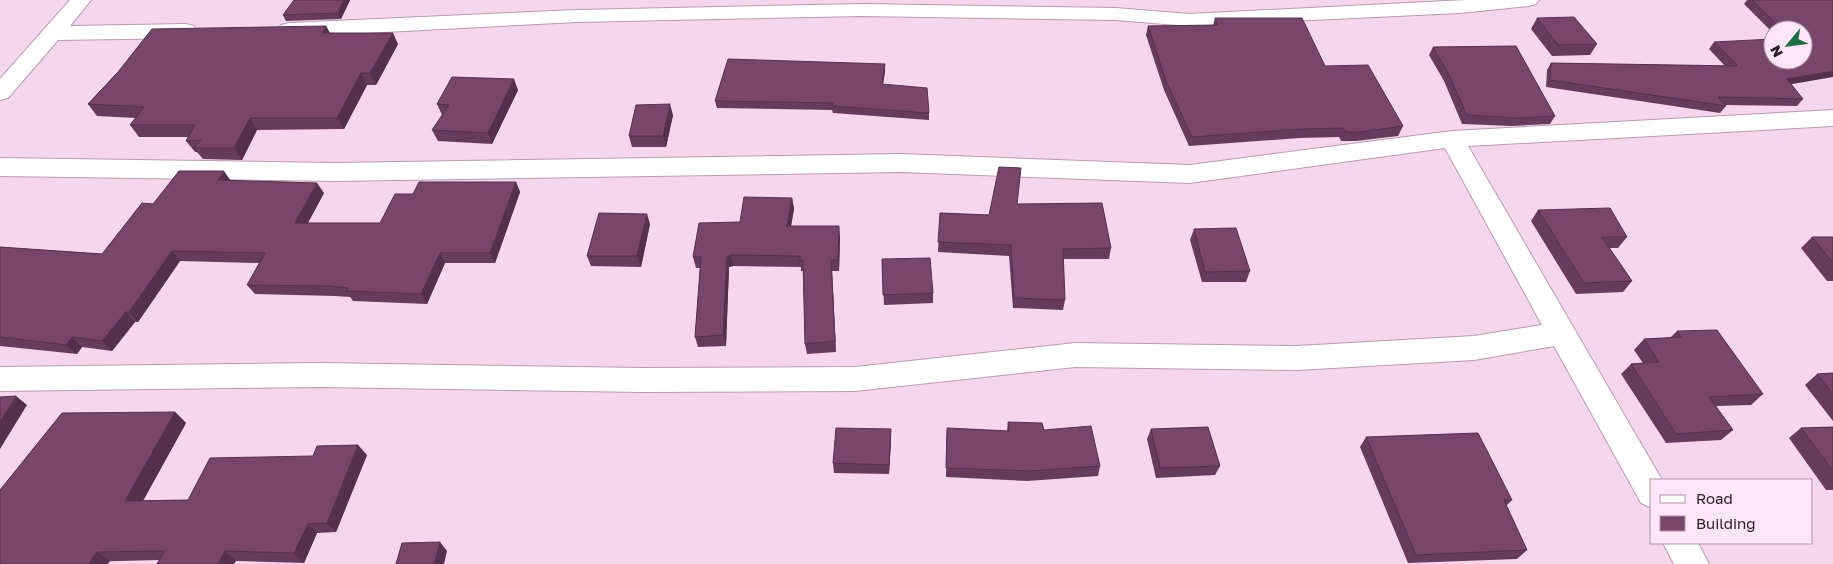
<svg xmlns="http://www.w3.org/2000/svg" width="1833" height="564" font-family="'Golos Text',sans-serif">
	<rect width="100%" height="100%" fill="#f6d6ec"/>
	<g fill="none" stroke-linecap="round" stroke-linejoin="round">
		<g stroke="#b99bb0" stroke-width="2">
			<path id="minor" d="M70,0h21l-21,26 116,-2 8,2 3,5 -3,5 -8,2 -128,2 -50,58 -8,2v-21z
				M1539,0l-3,4 -7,2 -69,7 -271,13 -73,-6 -254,-4 -285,6 -288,15 -8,-2 -3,-5 3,-5 8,-2 288,-13 285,-6 254,4 73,6 277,-14z
				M1833,110v16l-365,20 194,334h-10v28l-11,-5 -87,-157 -80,14 -177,10 -222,-3 -220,24 -212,1 -322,-5 -321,4v-24l321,-4 322,5 212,-1 220,-24 222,3 177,-10 68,-11 -97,-177 -255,35 -289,-11 -566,9 -335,-5v-18l335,5 566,-9 289,11 262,-34z
				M1663,543h35l11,21h-35z"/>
		</g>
		<use href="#minor" fill="#fff" fill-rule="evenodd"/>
	</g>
	<path fill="#673b5c" d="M294,0h56l-9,19 -55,2 -3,-6z
		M1747,0h86l-42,84 12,15 -6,7 -73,-1 2,1 -6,7 -174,-26 1,-17 4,-7 174,3 -16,-17 5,-7 59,18 30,-30h-30v3l-29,-29z
		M1215,18l110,48 78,60 -5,10 -42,5h-15l-2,-4 -39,1 -111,8 -25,-56 -18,-55 2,-9 65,-1z
		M1537,18l60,26 -7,11 -38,1 -21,-27z
		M326,26l4,7 68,11 -22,41h-9l-23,44 -87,1 -15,30 -39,-1 -6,-7h-2l-9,-11 2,-4h-49l-9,-12 6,-7 -39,-2 -9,-12 30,-32z
		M1433,47l122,69 -5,8 -38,2 -50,-2 -18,-43 -15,-26z
		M885,64v7l-2,13 46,29v7l-96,-7 -1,-3 -115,-2 -2,-7z
		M518,90l-26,54 -54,-3 -6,-11 10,-15 -5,-11z
		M673,115l-7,32h-34l-3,-11z
		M231,181l93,12 -16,30h72l33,-29 103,-12 4,10 -25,71h-50l-18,41 -74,-3 -3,-4 -15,-1 -80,-2 -8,-9 13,-22 -80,-2 -42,61h-3l-23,29 -30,-4 -5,7 -77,-8v-99l102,7 51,-50z
		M792,198l2,11 -3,17 49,11 -1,34h-7l4,81 -29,2 -2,-10 -2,-73h-2v-4l-68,-1 -4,1 -3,79 -28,1 -3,-10 5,-69h-4l-3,-11 47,-35z
		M1017,204l94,44 -2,11h-46l2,41 -2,10 -50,-2 -4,-52 -71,-4 2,-39 49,2z
		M1538,210l89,27 -9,11h-9l23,33 -9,11 -47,2 -45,-73z
		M650,224l-9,43 -50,-1 -4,-10z
		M1194,229l56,42 -4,11h-44l-12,-42z
		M1812,237h21v44h-6l-26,-33z
		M882,259l51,34v10l-49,2z
		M1677,331l86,63 -12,11 -35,1 17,24 -12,10 -55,3 -45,-69 10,-10 12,-1 -9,-13 10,-11 26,-1z
		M1833,373v48l-28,-36 12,-11z
		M175,412l11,11 -43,78 45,-1 125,-44 54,-1 -31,77 -19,1 -13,30 -68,-2 -77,-1 -159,4z
		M1008,422l36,8 56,36 -2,10 -71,5 -81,-4 1,-49 60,3z
		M1833,427v63h-7l-37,-52 12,-10z
		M1151,429l69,37 -5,9 -59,3 -9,-39z
		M1366,437l146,63 -6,6 21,44 -10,9 -109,4 -48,-116z
		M891,439l-2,35 -55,-1 -1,-10z"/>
	<path fill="#54304b" d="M344,0h6l-9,19 -3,-6z
		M326,26l6,11 -9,-4z
		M393,33l5,11 -22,41 -6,-12z
		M885,64v7l-3,20v-7z
		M1833,71v6l-52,9 6,-7z
		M361,73l6,12 -23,44 -7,-11z
		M514,79l4,11 -26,54 -4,-11z
		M670,104l3,11 -7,32 -3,-11z
		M250,118l7,12 -15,30 -8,-12z
		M224,171l7,10 -13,-1z
		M516,182l4,10 -25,71 -5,-10z
		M317,183l7,10 -22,40 -7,-10z
		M792,198l2,11 -5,28 -2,-11z
		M647,214l3,10 -9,43 -4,-11z
		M839,226l1,11 -1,34 -1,-11z
		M172,251l8,10 -42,61 -9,-10z
		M440,253l5,10 -18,41 -6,-10z
		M731,255l2,11 -4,1 -3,79 -3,-11 4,-78z
		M831,260l1,11 4,81 -1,-11z
		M126,312l9,10 -23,29 -10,-10z
		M72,337l10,10 -5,7 -11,-9z
		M16,396l11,9 -27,44v-27z
		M175,412l11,11 -49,88 -12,-10z
		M891,429v10l-2,35v-9z
		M358,445l9,10 -31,77 -9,-9z
		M308,524l9,9 -13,30 -10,-10z
		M440,542l7,9 -3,13h-10z
		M225,551l11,10 -2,3h-16z
		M97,552l13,9 -2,3h-19z"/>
	<path fill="#78456b" stroke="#54304b" d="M294,0h50l-6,13 -55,2z
		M1752,0h81v71l-46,8 16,20 -85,-2 8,9 -176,-26 1,-17 187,3 -24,-24 59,-3v21h30v-30h-20z
		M1574,17l23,27 -39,1 -21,-27z
		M1215,18h87l23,48 43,-1 35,61 -42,6h-16l-2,-4 -40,1 -111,8 -26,-56 -18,-55 70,-1z
		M326,26l-3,7h70l-23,40h-9l-24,45h-87l-16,30h-40l7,-8 -15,1 9,-16h-65l14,-18 -56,-3 30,-32 34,-43z
		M1516,46l39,70 -38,2 -50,-3 -19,-42 -15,-26z
		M728,59l157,5 -3,20 45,4 2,25 -97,-7 1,-3 -118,-2z
		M452,77l62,2 -26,54 -56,-3 17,-25 -12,-1z
		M670,104l-7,32h-34l7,-31z
		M999,167l22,1 -4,36 85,-1 9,45 -48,1 2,51 -51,-2 -3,-53 -73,-3 2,-29 49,2z
		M179,171h45l-6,9 99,3 -22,40h85l15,-29h18l6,-12h97l-26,71h-50l-19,41 -75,-3 2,-3 -20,-2 -81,-1 18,-32 -93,-2 -43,61h-3l-24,29 -30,-4 -6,8 -66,-8v-90l102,7 40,-51 11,1z
		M744,197l48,1 -5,28h52l-1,34h-7l4,81 -30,3 -2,-84 -3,1v-5l-69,-1 -4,2 -4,78 -28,2 6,-80h-8l6,-34 41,-1z
		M1610,208l17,29h-25l30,44 -48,2 -46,-73z
		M599,213l48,1 -10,42h-50z
		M1236,228l14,43 -45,1 -11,-43z
		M1812,237h21v26z
		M930,258l3,35 -50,2 -1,-36z
		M1717,330l46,64 -54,3 24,33 -57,4 -45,-70 28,-2 -15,-23 37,-2 -4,-6z
		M1833,373v21l-16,-20z
		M16,396l-16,26v-25z
		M175,412l-50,89 63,-1 22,-42 103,-2 4,-10 41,-1 -31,78 -19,1 -14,29 -69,-2 -7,13h-61l7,-13 -67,1 -8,12h-89v-74l62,-77z
		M1008,422l34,1 2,7 47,-4 9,40 -71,5 -83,-3 1,-40 62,3z
		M1208,427l12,39 -60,2 -9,-39z
		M1833,427v44l-32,-43z
		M836,428l55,1 -2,36 -56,-2z
		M1478,433l34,67h-8l23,50 -111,5 -50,-118z
		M440,542l-6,22h-38l6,-21z"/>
	<rect x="1650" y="479" width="162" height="65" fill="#ffe5f7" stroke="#ab96a4"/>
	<rect x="1660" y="495" width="25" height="8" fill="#ffffff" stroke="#ab96a4"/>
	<text x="1696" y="504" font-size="15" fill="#2c2028">Road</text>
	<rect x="1660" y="516" width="25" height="15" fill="#78456b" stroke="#ab96a4"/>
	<text x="1696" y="529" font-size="15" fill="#2c2028">Building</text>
	<g transform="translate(1788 45) rotate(241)"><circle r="24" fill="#ffe5f7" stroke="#ab96a4"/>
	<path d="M0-4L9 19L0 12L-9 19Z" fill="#1d7042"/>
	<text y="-8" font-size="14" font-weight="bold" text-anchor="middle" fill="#2c2028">N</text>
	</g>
</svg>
